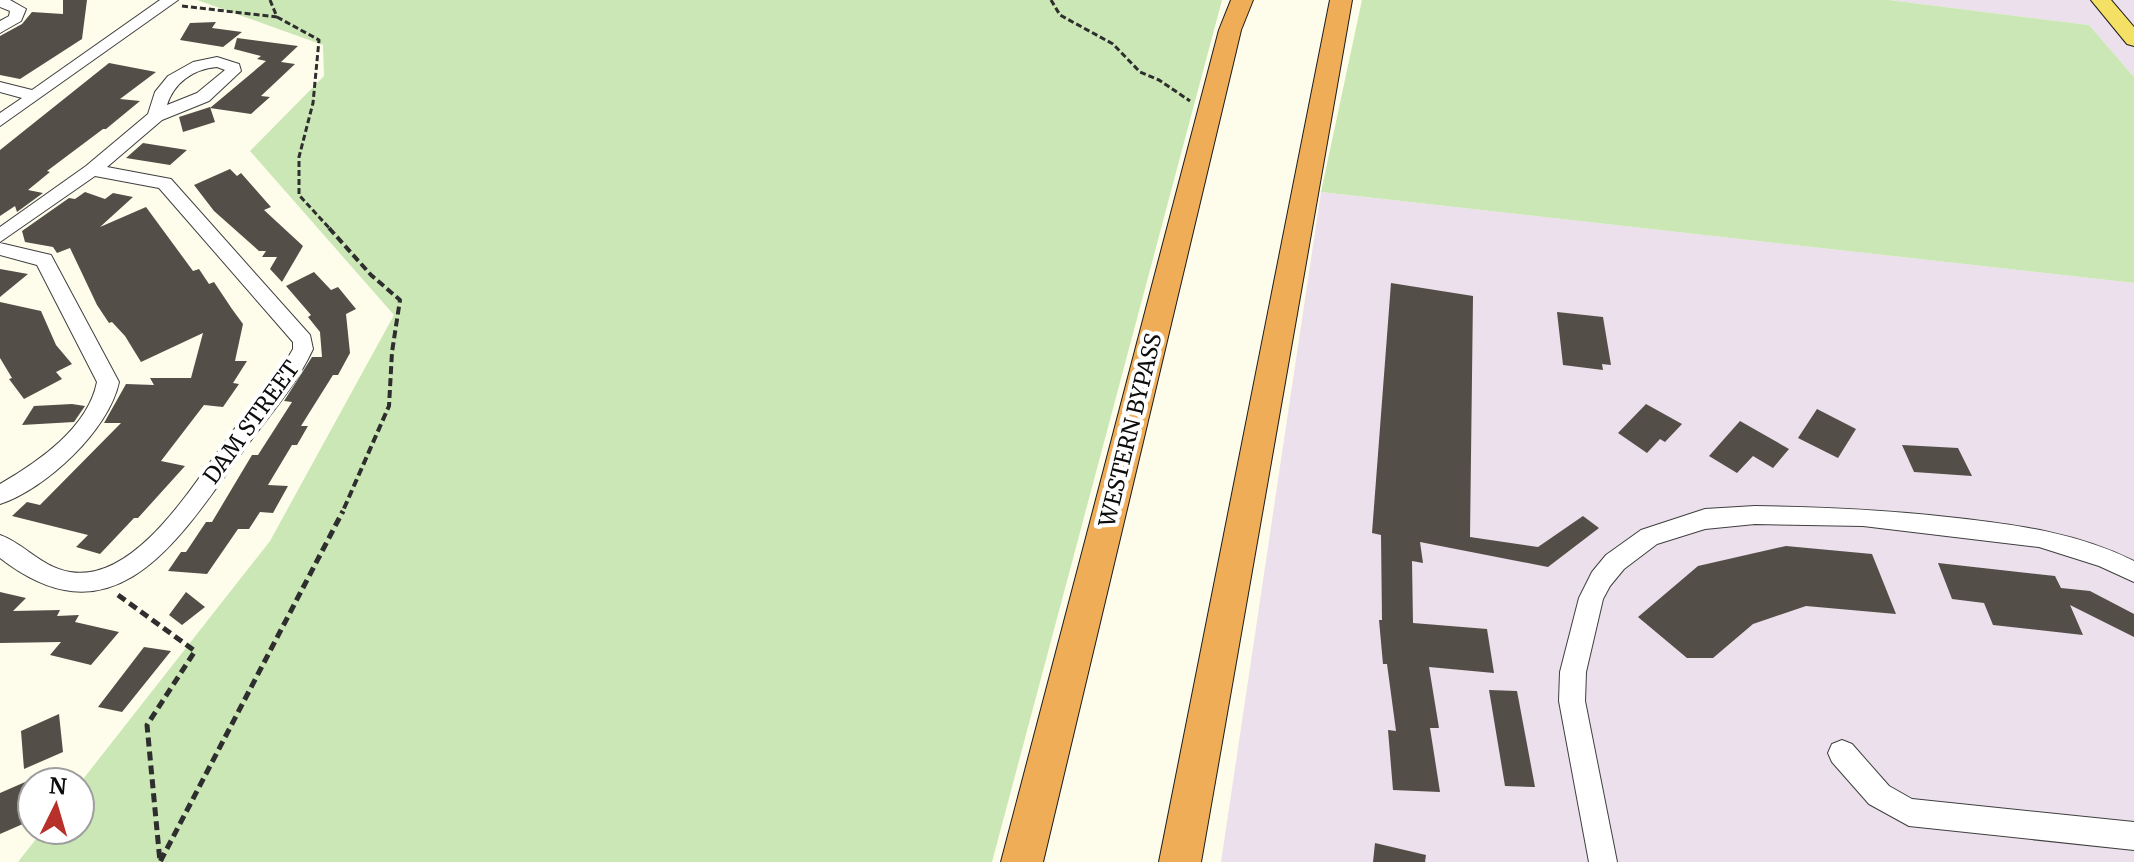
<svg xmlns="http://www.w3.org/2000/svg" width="2134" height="862" font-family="Merriweather,serif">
	<rect width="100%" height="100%" fill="#fefdeb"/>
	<path fill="#ebe0eb" d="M1889,0h245v77l-45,-52z
		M1321,192l813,91v579h-913z"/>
	<path fill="#cbe7b6" d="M197,0h1025l-230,862h-974l25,-32h37v-47l190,-242 124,-226 -144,-164 74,-75 -1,-31z
		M1362,0h527l200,25 45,52v206l-813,-91z"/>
	<path fill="#544e48" d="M63,0h24l-5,39 -62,40 -20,-4v-39l22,-12 10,-12 31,2z
		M216,22l-4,6 30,4 -19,15 -43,-7 10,-17z
		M237,38l61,8 -17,16 14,2 -34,32 9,1 -19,17 -41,-6 56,-47 -9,-2 4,-3 -27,-7z
		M109,63l47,9 -36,27 20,2 -34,28h-3l-56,42 3,1 -22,18 15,3 -26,19 -2,-6 -15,10v-66z
		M210,107l5,15 -32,10 -4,-15z
		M143,143l44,7 -17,15 -44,-7z
		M230,169l7,7 4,-3 30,34 -7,3 39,36 -21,36 -12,-13 7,-12h-15l4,-6h-7l-45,-40 -20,-26z
		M85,192l20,7 8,-6 20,4 -33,30 46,-20 47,64 6,-2 10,15 5,-2 18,27 11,15 -8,37h12l-14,22 6,1 -16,23 -19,-2 -43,56 24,5 -47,52h-4l-34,36 -24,-7 12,-12 -76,-19 15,-14 13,3 81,-82h-17l22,-39 28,1 -4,-7h41l12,-45 -62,29 -16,-26 -13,-14 -3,1 -12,-18 -27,-57 -13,5 -4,-6 -28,-5 -3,-11 47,-33 6,1z
		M0,269l28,5 -28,23z
		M314,272l17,18 7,-3 18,22 -10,5 4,39 -12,22h-5l-32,51h7l-11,19h-5l-24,40 20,1 -15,27 -13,-1 -11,17h-11l-31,45 -39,-3 13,-19h5l20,-30h6l40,-67h6l34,-53 -8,-1 28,-44h10l-2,-25 -12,-15 3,-2 -25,-29z
		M1391,283l82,13 -3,241 68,10 45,-31 16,12 -51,39 -128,-25 3,21 -11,-2 1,62 74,6 7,44 -65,-6 10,61h-9l10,64 -47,-2 -5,-60 8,1 -9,-67h-4l-4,-44h3l-1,-85 -9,-2z
		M0,302l41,9 15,34 16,19 -16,8 6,7 -38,20 -15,-20 3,-1 -12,-20z
		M1557,312l46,5 8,48 -9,-1 1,6 -40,-5z
		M72,404l13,2 -11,16 -52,3 12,-19z
		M1646,404l36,20 -17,18 -5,-3 -13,14 -29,-20z
		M1817,409l39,20 -18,29 -40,-20z
		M1740,421l49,28 -16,19 -20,-12 -16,17 -28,-17z
		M1902,445l56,3 14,28 -58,-4z
		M1786,546l86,8 24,60 -90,-8 -53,18 -40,34h-26l-49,-41 60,-51z
		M1938,563l117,13 6,12 29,3 44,23v23l-64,-32 13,30 -90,-10 -9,-22 -32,-4z
		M0,592l26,6 -13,13 47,-1 -3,6 22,-1 -4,7 44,10 -28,33 -41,-10 11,-13 -61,1z
		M186,592l19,15 -23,18 -13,-10z
		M144,647l27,4 -49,61 -24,-5z
		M1489,690l28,1 18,96 -30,-1z
		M59,714l4,38 -39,17 -3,-38z
		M32,779v41l-32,14v-41z
		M1375,843l51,12 -1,7h-52z"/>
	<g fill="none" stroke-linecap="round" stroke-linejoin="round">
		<g stroke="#3f3f3f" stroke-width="2">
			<path id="minor" d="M0,0h10l16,9 -5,12 -21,12v-12l9,-5 1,-5 -10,-4z
				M160,0h18l-178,126v-13l22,-15 -22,-6v-10l32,8z
				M217,57l22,7 2,7 -32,30 -47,19 -55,47 64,12 139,156 3,14c-18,39 -48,71 -73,106 -62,86 -126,192 -240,103v-23c25,9 41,32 70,37 65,11 123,-87 156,-132 18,-24 39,-47 56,-72l11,-19v-7l-134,-154 -64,-12 -95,66v-15l86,-61 62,-52 7,-22 13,-16 25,-14zM217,67l8,3 -28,23 -30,12c7,-22 26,-36 50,-38z
				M0,243l51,12 68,127c-10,48 -73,107 -119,122v-20c38,-22 88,-56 97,-102l-60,-117 -37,-10z
				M1755,506c68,1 134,4 202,12 61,7 121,15 177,43v21l-35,-16 -60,-19 -176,-21 -108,-2 -50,5 -48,15 -33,25 -14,17 -7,13 -17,73 -1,29 32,161h-28l-30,-161 1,-29 19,-74 13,-26 14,-17 35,-25 64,-21z
				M1842,740l10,4 37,42 23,13 222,23v28l-225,-24 -40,-22 -37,-42 -4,-9 4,-9z"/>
		</g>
		<g stroke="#1d1d1d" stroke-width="2">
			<path id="major" d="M2091,0h20l23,27v19l-7,-2z"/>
		</g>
		<g stroke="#1d1d1d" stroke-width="2">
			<path id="highway" d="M1231,0h22l-12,30 -198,832h-42l218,-832z
				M1330,0h22l-151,862h-42z"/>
		</g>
		<path stroke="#2e2e2e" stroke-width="3" stroke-dasharray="6 3" stroke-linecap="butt" d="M1051,0l9,15 53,29 27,28 19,8 31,21
			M182,6l95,11 -7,-17
			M277,17l42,23 -6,63 -14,54v38l32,35"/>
		<path stroke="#2e2e2e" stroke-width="4" stroke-dasharray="8 4" stroke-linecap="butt" d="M329,228l42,47 29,25 -8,52 -3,54 -47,107"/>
		<path stroke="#2e2e2e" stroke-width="5" stroke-dasharray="9 5" stroke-linecap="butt" d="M118,595l77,56 -48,74 13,137 183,-351"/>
		<use href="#minor" fill="#fff" fill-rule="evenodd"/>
		<use href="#major" fill="#f4e065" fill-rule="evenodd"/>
		<use href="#highway" fill="#f0ad58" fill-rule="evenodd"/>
	</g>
	<g text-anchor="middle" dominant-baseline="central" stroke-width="8" stroke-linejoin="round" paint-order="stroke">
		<g font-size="22" fill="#0c0c0c" stroke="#fff">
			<text transform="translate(251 422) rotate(-54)">DAM STREET</text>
			<text transform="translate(1130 430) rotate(-76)">WESTERN BYPASS</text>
		</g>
	</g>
	<g transform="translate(56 806) rotate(5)"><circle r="38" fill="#ffffff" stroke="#9e9e9e" stroke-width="2"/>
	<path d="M0-6L14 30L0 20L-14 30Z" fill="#b73029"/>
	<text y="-12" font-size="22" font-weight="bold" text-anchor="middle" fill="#0c0c0c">N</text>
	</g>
</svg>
